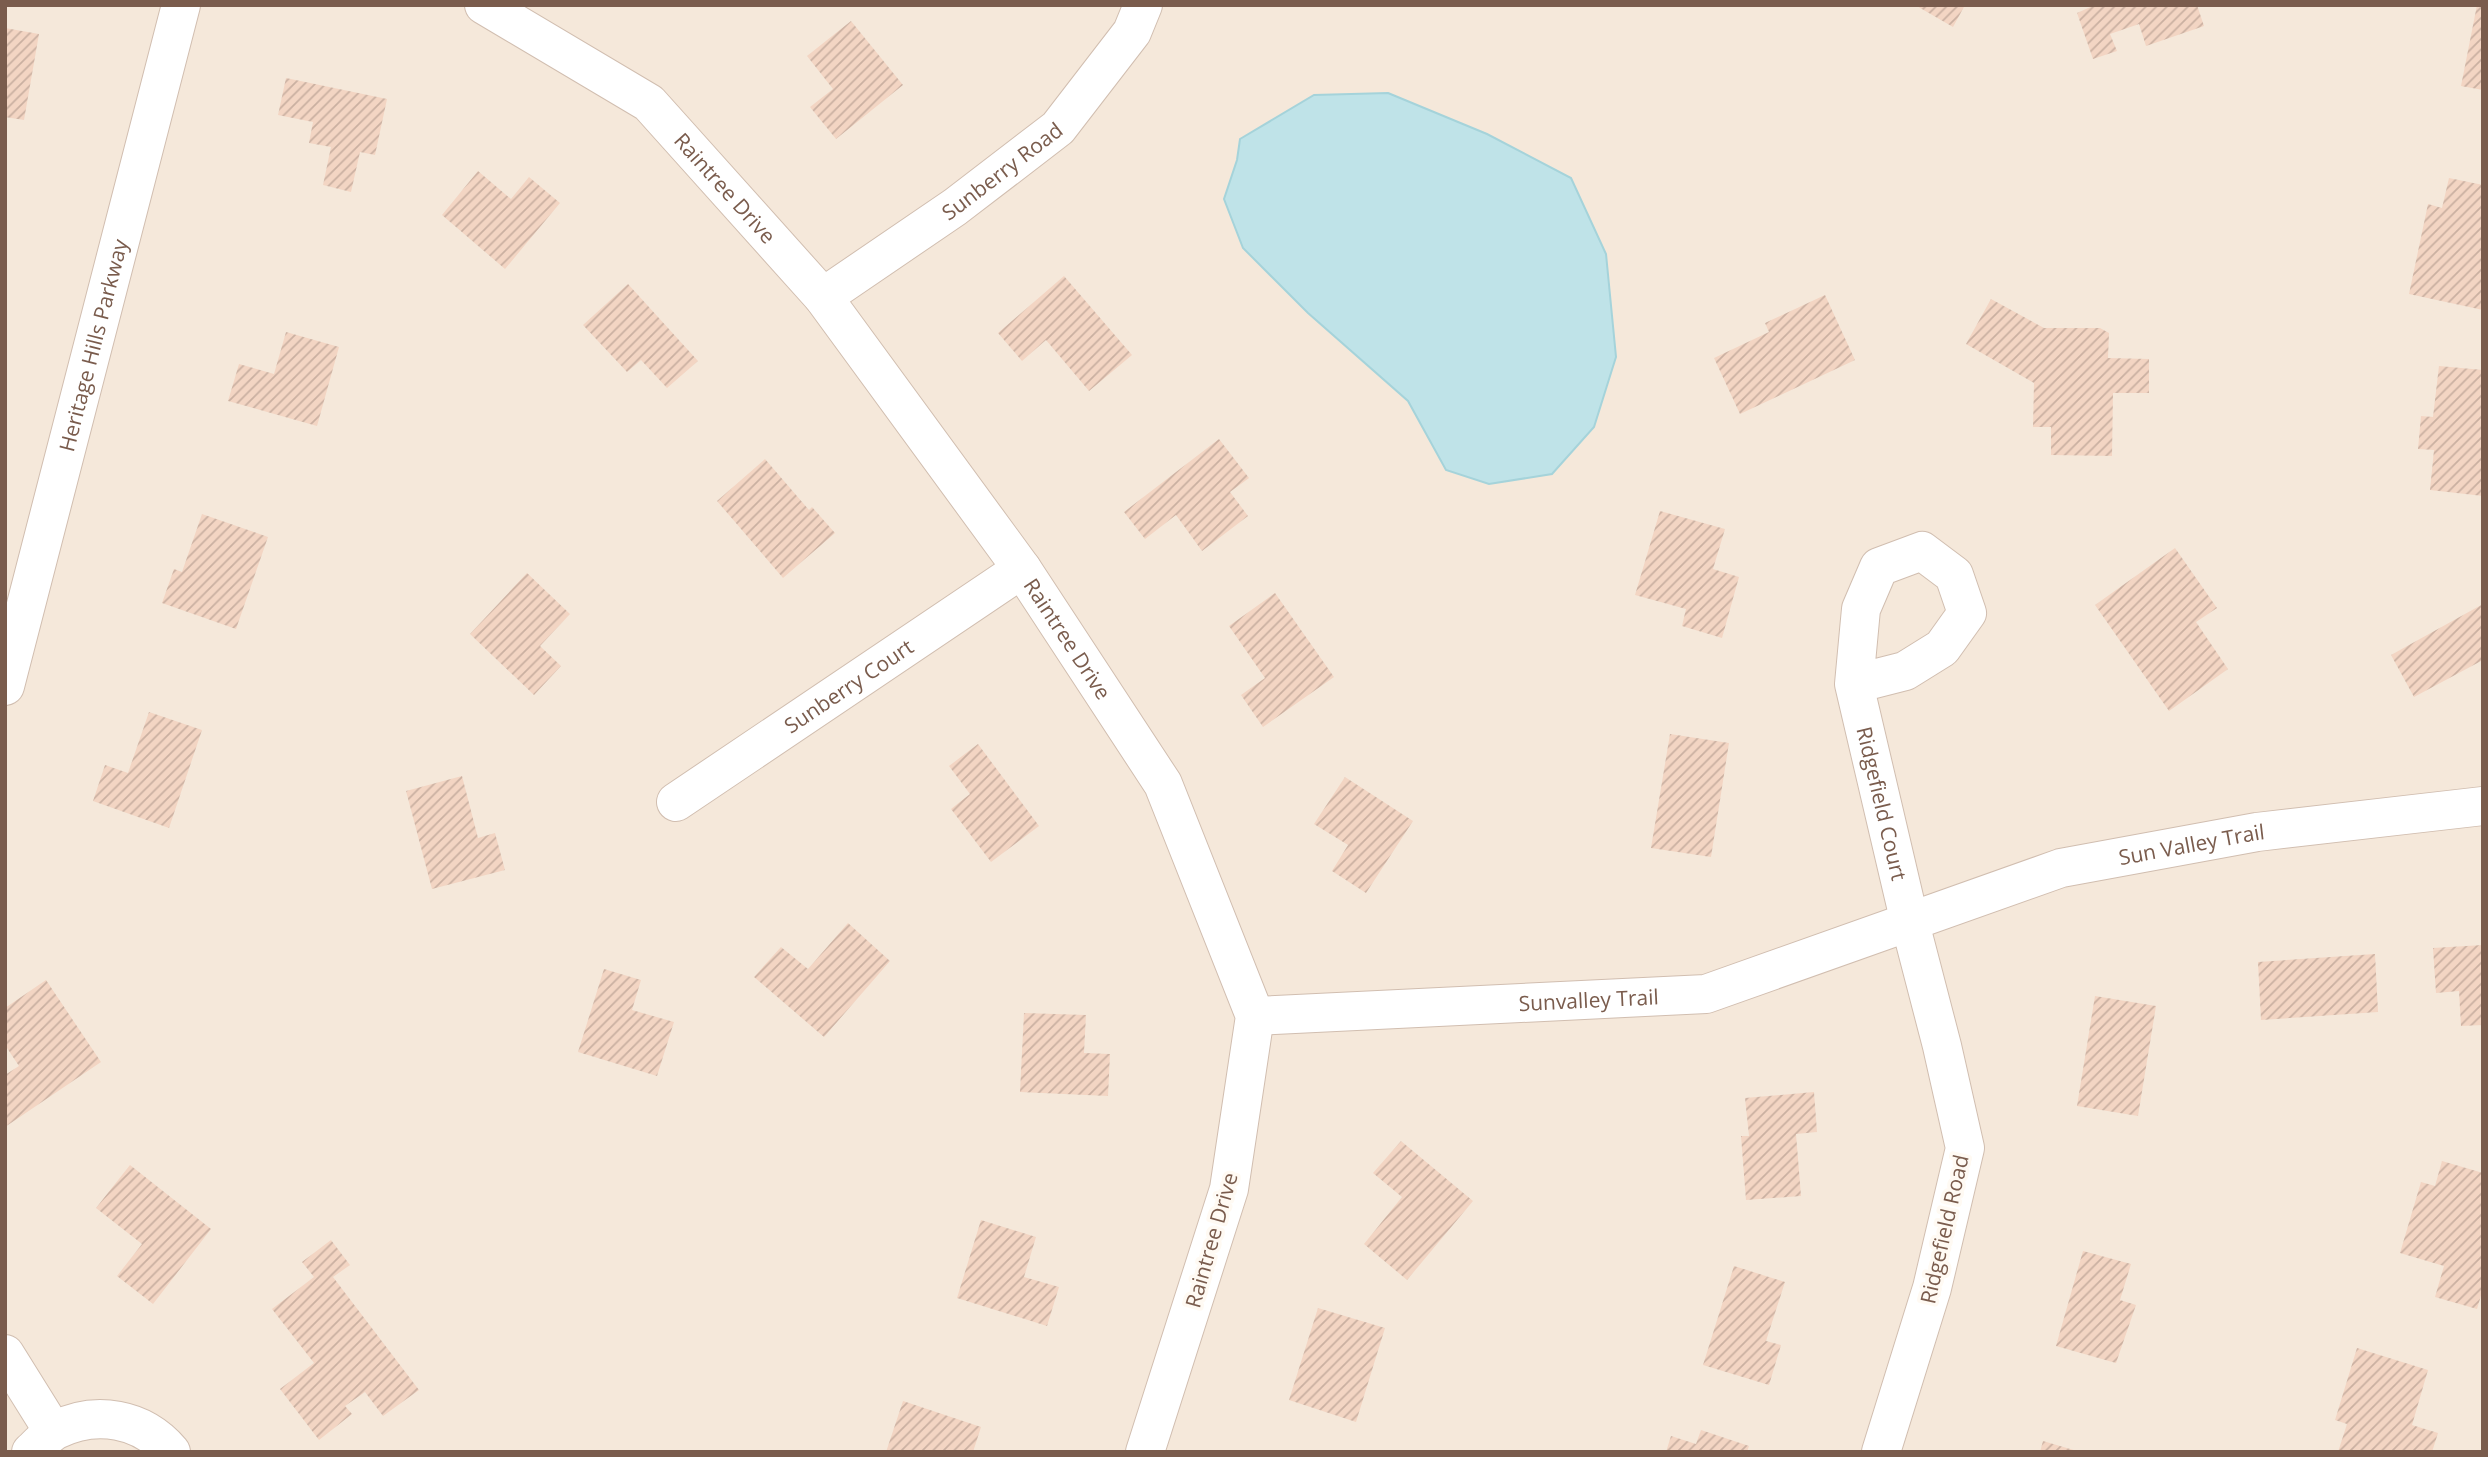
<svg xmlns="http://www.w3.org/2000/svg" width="2488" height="1457" font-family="'Open Sans',sans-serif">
	<defs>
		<pattern id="building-hatch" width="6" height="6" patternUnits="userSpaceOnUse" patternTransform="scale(1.75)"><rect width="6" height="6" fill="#f3d5c3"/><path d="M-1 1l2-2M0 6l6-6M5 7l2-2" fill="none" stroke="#cab0a1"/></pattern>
	</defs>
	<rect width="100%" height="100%" fill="#fdf6ec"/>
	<path fill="#f5e8da" d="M5,5h2478v1447h-2478z"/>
	<path fill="#bfe3e8" stroke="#a5d3da" stroke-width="2" d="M1388,93l99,41 84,44 35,76 10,103 -22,70 -42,47 -63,10 -43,-14 -38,-69 -100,-88 -65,-65 -19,-49 13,-39 3,-21 74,-44z"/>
	<path fill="url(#building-hatch)" d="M1915,5h50l-12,22z
		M2095,5h102l7,21 -58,20 -7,-22 -29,10 7,17 -24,8 -16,-46z
		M2477,5l6,1v84l-22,-4z
		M851,21l52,64 -67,54 -26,-32 23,-18 -26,-33z
		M5,28l34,6 -15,86 -19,-3z
		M286,78l101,21 -12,56 -15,-3 -9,40 -28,-7 8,-38 -22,-4 4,-21 -35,-7z
		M478,171l33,28 18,-22 31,26 -55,66 -63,-54z
		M2449,178l34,7v125l-74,-16 19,-90 14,4z
		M1064,276l68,79 -43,36 -43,-51 -24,21 -24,-28z
		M628,284l70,77 -31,27 -26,-28 -14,12 -44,-47z
		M1825,295l30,65 -115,54 -26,-56 55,-26 -4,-9z
		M1991,299l53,29h56l9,5 -1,25 41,1v34h-36l-1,63 -61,-1v-28h-18l1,-44 -68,-39z
		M286,332l53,15 -22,79 -89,-25 11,-37 35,10z
		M2439,366l44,4v126l-53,-6 4,-40 -16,-1 3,-33 12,1z
		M1219,439l30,39 -19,14 18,24 -46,35 -26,-36 -31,24 -21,-27z
		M765,459l44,51 3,-3 23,26 -52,45 -66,-77z
		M1660,511l65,18 -12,40 26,8 -17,61 -40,-12 4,-17 -51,-14z
		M202,514l66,23 -32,92 -74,-26 12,-34 8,3z
		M2175,548l42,60 -21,14 32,47 -59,42 -74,-106z
		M527,573l43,41 -30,32 21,20 -27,29 -64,-61z
		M1275,593l59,84 -71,50 -22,-32 24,-17 -36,-52z
		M2483,604v56l-69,37 -23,-42z
		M149,712l53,18 -33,98 -76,-27 12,-36 23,8z
		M1670,734l59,9 -18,114 -60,-9z
		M978,744l61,82 -48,36 -40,-53 19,-15 -21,-28z
		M462,776l16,62 17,-5 10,37 -73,19 -26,-98z
		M1345,777l68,44 -47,72 -34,-22 16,-26 -34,-21z
		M848,923l42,38 -66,76 -70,-60 27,-30 27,22z
		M2483,945v80l-22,1 -2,-35 -23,2 -3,-45z
		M2375,954l3,58 -117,8 -3,-58z
		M604,969l37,11 -9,30 42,12 -17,54 -79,-24z
		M46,980l55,82 -96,65v-52l14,-9 -14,-21v-37z
		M2095,996l61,10 -18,110 -61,-10z
		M1024,1013l62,2 -2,38 26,1 -2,42 -88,-4z
		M1814,1092l3,40 -21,2 5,62 -55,4 -5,-64h8l-4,-38z
		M1401,1141l72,60 -66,79 -43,-36 38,-47 -29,-24z
		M2442,1161l41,12v116l-6,20 -42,-12 9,-31 -44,-13 21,-71 14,4z
		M130,1165l81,64 -58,75 -36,-28 25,-32 -46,-36z
		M981,1220l55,17 -12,40 35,10 -12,39 -90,-28z
		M331,1240l19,25 -17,12 86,113 -36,26 -18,-24 -20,14 7,8 -33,26 -39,-51 34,-26 -42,-54 42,-32 -12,-15z
		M2083,1251l48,13 -11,36 16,5 -20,58 -60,-17z
		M1734,1266l51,16 -19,59 15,4 -12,40 -66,-20z
		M1318,1308l67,20 -29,94 -67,-22z
		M2357,1348l71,22 -16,55 26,8 -6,19h-94l9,-28 -12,-4z
		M903,1401l78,26 -8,25h-87z
		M1701,1430l48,16 -2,6h-81l5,-16 25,8z
		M2043,1441l34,10v1h-37z"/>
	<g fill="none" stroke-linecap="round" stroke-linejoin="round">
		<g stroke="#d1beb0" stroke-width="40">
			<g id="street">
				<path id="s1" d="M484,5l165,98 174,194 199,272 141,215 92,232 -26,173 -84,263"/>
				<path id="s2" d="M823,297l132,-90 103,-79 74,-96 11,-27"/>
				<path id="s3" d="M1854,684l51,-13 37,-23 25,-35 -13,-38 -32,-24 -43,16 -18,42 -7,75 56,239 32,123 23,102 -33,140 -51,164"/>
				<path id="s4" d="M5,686l176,-681"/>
				<path id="s5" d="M676,802l346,-233"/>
				<path id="s6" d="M1255,1016l451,-22 355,-126 196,-36 226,-26"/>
				<path d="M5,1354l48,77"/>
				<path d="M31,1452c8,-7 16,-17 25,-22 40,-20 86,-12 115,22"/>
			</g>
		</g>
		<use href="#street" stroke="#fff" stroke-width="38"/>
	</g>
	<g text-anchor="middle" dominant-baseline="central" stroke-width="7" stroke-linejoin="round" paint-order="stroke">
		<g font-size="21" fill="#7a5c4d" stroke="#fffaf3">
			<text stroke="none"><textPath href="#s2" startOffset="219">Sunberry Road</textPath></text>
			<text stroke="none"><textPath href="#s1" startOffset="306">Raintree Drive</textPath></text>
			<text stroke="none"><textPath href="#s4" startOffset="352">Heritage Hills Parkway</textPath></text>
			<text stroke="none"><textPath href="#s1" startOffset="873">Raintree Drive</textPath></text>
			<text stroke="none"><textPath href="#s5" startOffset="208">Sunberry Court</textPath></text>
			<text stroke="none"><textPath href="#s3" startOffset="509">Ridgefield Court</textPath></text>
			<text stroke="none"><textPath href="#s6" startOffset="961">Sun Valley Trail</textPath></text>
			<text stroke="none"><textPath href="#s6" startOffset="334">Sunvalley Trail</textPath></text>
			<text transform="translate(1944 1229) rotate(-77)">Ridgefield Road</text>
			<text transform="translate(1211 1240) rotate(-74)">Raintree Drive</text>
		</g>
	</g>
	<rect width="2488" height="1457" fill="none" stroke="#7a5c4d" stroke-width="14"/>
</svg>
